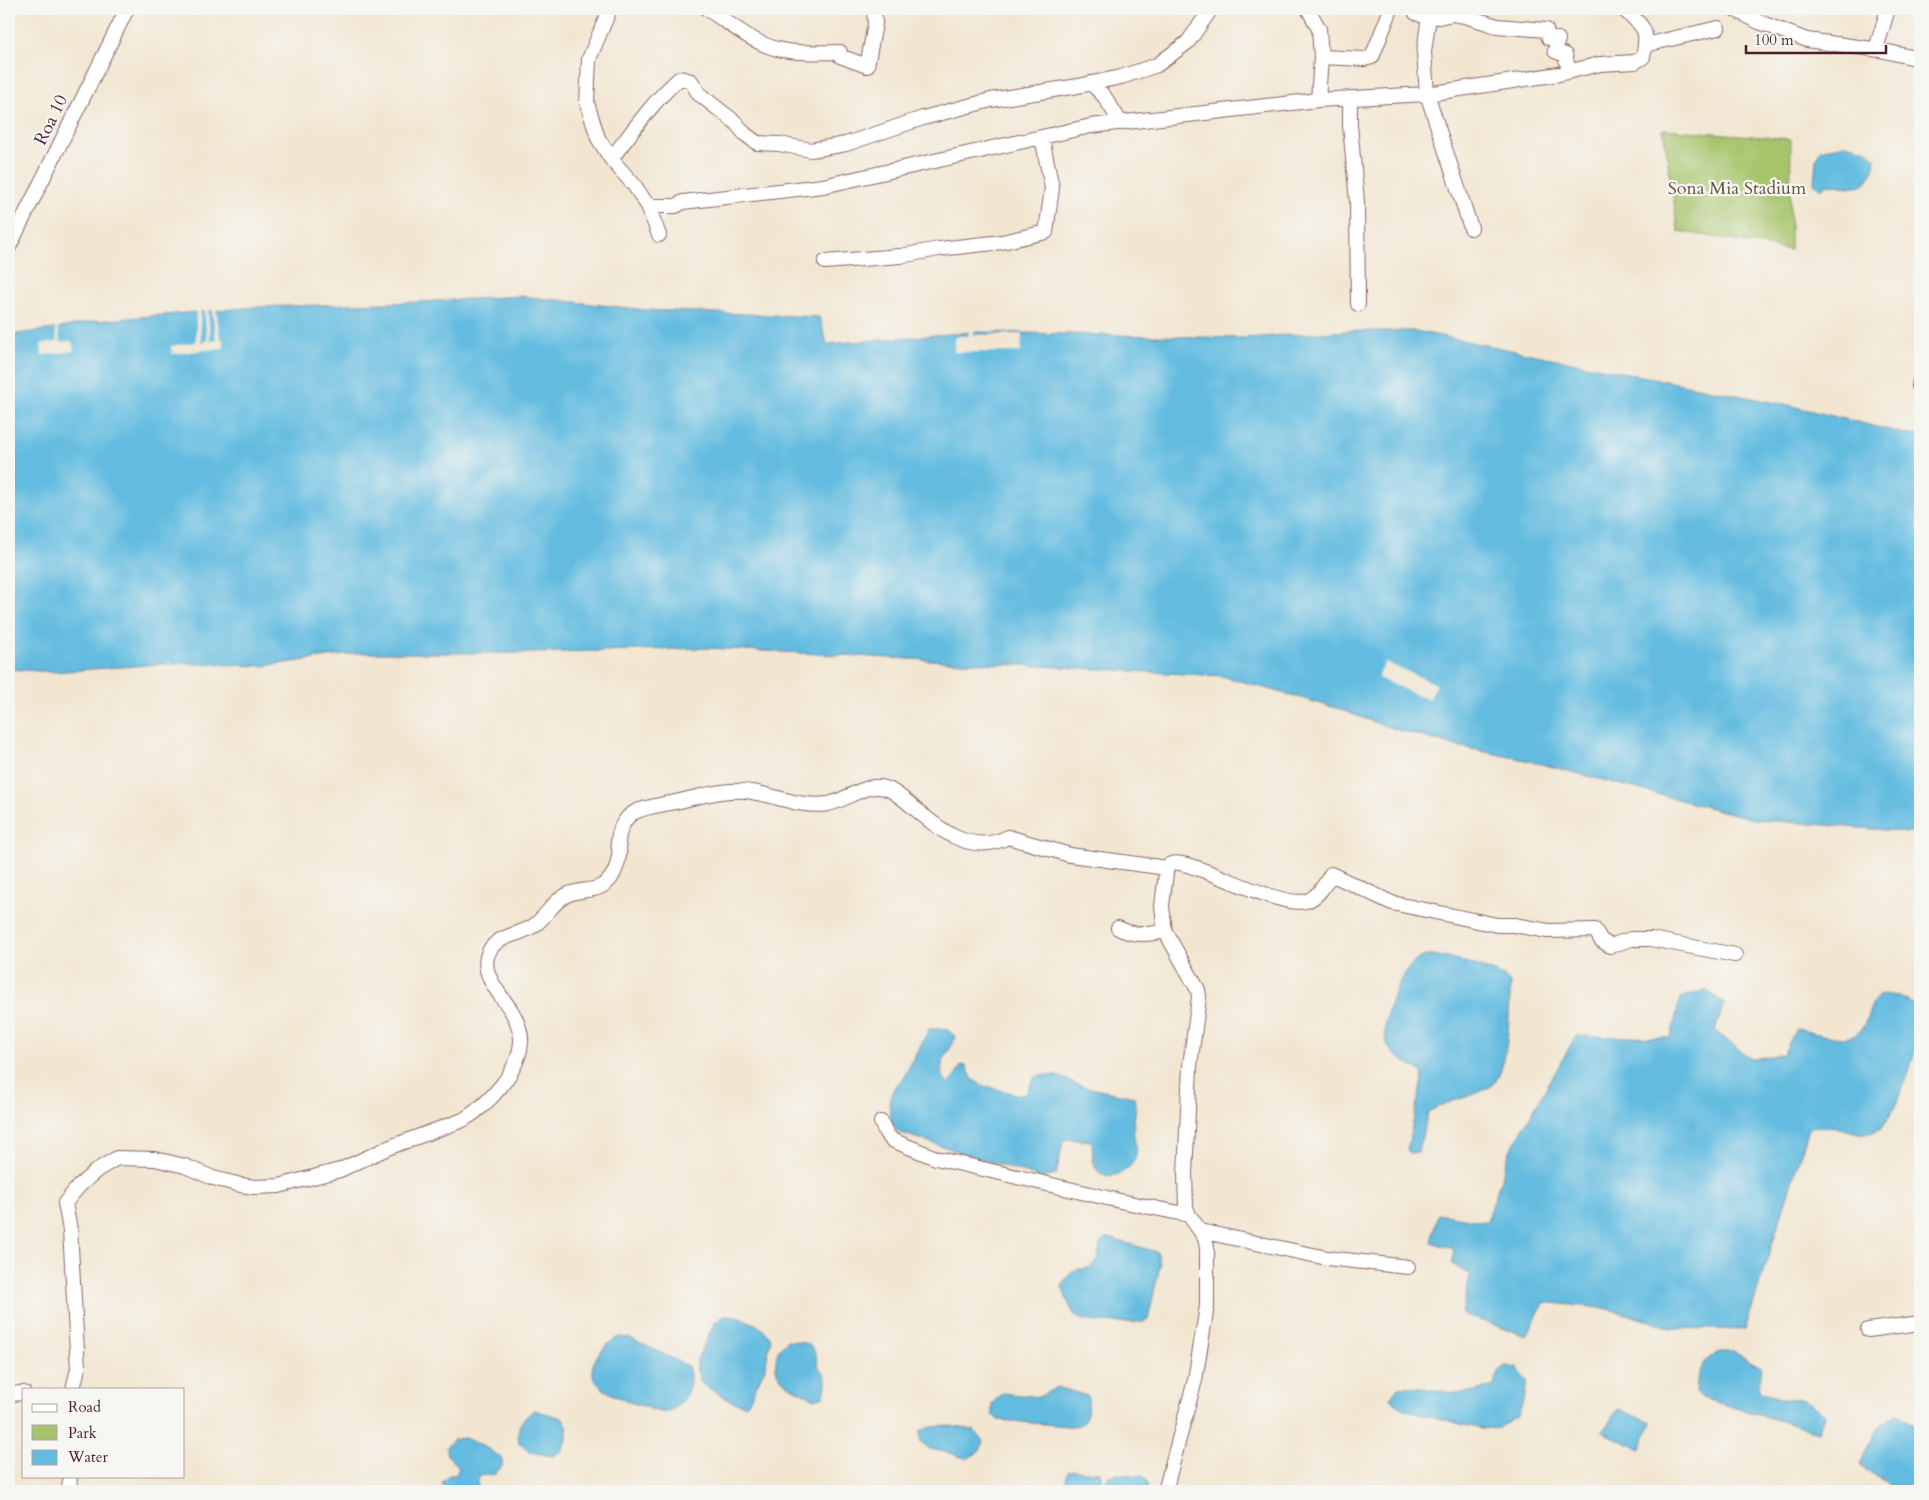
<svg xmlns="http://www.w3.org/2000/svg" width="1929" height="1500" font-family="Cardo,serif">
	<rect width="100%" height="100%" fill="#f6f6f2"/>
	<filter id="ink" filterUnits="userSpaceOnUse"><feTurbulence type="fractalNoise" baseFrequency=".02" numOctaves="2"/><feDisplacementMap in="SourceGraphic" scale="10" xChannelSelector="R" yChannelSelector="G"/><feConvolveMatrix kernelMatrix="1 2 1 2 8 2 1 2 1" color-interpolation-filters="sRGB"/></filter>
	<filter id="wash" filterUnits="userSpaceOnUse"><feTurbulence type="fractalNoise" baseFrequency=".0096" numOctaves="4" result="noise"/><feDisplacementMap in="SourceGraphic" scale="20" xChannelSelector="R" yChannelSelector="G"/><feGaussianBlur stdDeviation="1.12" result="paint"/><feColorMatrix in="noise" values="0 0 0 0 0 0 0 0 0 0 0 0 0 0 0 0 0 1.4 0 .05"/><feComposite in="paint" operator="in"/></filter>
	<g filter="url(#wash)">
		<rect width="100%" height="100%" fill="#f2e6d1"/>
		<path fill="#a6c46b" stroke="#78724b" d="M1663,129l128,10 -1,111 -112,-19z"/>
		<path fill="#63bce0" stroke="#566e86" d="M1846,144l21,6 8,8c0,11 -4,18 -11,27l-16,2 -20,-3 -7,5 -7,-6 2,-23 4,-10c9,-3 17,-2 26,-6z
			M520,296l126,14 173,7 8,27 147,-12 271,6 103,-7h67l377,75 117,29h11v398l-167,-14 -223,-58 -78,-16 -70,-20 -46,-17 -114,-32 -514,-28 -178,5h-173l-94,13 -88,-3 -123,9 -43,-3v-334l46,-6 40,-8 161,-14 163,-5z
			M1433,955c16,3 71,15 77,28 0,22 -1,89 -18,102 -19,14 -46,14 -64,28l-10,39 -8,1 -3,-3 16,-75 -2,-4c-10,-6 -28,-14 -33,-25 -11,-22 12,-75 30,-87 5,-3 10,-3 15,-4z
			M1706,990l18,13 -9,28 36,28 33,-5 7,-17 6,-8c14,3 50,15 61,4 5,-4 8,-12 10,-17 3,-10 5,-17 14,-22l17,2 21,11c0,6 1,13 0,19 -2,22 -25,100 -47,107 -12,3 -26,-4 -38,-6 -8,-1 -18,0 -26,1l-64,202 -72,-2 -64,-19 -65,-7 -18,34 -64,-22 8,-39 -18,-11 2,-15 -23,-7 7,-28 49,8 23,-71 66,-115 95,2 9,-40z
			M929,1029h17l10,8c-8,18 -24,32 -7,47l13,-19 4,1 7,14 11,6 36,9h6l5,-12 4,-6 7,-2 15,1 28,11 49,10 2,4c0,11 -4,25 -2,35 1,11 5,10 1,22 -4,13 -28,25 -37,13 -7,-9 -5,-20 -6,-30l-24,-2 -5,2 -7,34 -15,3 -143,-46 -7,-9 -2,-22 6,-15 8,-7z
			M1109,1238l48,14 3,13 -12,55 -5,2c-15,0 -58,3 -67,-6 -7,-8 -10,-20 -14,-29 7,-15 11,-18 27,-19 3,-3 7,-6 9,-10 3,-10 -2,-16 11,-20z
			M725,1316c14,0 38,8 46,22l-6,30 -17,35 -3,2 -14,-4 -29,-17 -5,-13v-12l18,-37z
			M619,1337l11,1 58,28c1,4 2,8 2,11 1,13 -11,34 -25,35 -6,1 -16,-4 -22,-6 -22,-6 -68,-22 -44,-52 6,-7 11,-13 20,-17z
			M787,1341c10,1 23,0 28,11 2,5 2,11 4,16 10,6 7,18 5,28l-9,3c-16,-9 -42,-16 -39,-38 1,-10 3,-13 11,-20z
			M1720,1352h14l27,15c2,9 -4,16 -1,25l22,7 22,1 21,14 -7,18 -116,-34 -6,-6c1,-19 7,-34 24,-40z
			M1505,1366l12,2 10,13 -2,15 -7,20 -18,11 -19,2 -78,-20 -13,-11 8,-11c21,-2 41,6 62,6 11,0 23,-4 34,-8l6,-15z
			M1057,1387l30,9c3,7 0,24 -6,28 -4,2 -8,2 -13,2l-69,-6 -7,-5v-11l10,-11 37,4z
			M1618,1409l33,13 -11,27 -38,-17z
			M534,1410l28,8 5,7v14l-6,12 -8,5 -24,-4 -10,-9c-2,-19 1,-21 15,-33z
			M1898,1414l22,15v62h-18l-26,-13 -16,-13c9,-22 15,-41 38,-51z
			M950,1426l24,4 9,11 -3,10 -13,8 -17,-6 -20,-4 -9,-7 -1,-11 11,-4z
			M464,1438l18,7 20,13v8l-7,8 -15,2 -3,7 2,8h-36l-1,-9 7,-7h7l3,-8 -12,-12 -1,-8 7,-7z
			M1074,1470l25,2 2,3 -1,16h-37l5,-20z
			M1118,1474l25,2c4,3 6,11 3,15h-37l-4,-10 4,-5z"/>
		<path fill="#f2e6d1" d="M208,308l2,33 6,-1 -4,-32h4l4,31h3l1,9 -52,6 -1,-8 25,-4v-33h4l1,33 6,-1 -3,-32z
			M58,326l2,16 12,-1 2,10 -32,4 -1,-11 16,-2 -2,-15z
			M968,330h6v5l48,-1 -1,18h-67l1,-16h14z
			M1385,662l51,22 -7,16 -51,-22z"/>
	</g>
	<g filter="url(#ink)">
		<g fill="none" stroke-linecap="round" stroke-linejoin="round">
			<g stroke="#856565" stroke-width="16">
				<path id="minor" d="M610,9l-21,50 -2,44 11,35 13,21 23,26 14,21 11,29
					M707,9c23,14 47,36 75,41 19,4 39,2 58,2v4l27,10 8,-42 -1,-15
					M1308,9l11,20 2,28 -3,43
					M1416,9v4l13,5v-2l10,1 14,-3 12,2 32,10 49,4 3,8 9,1 -3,12 10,4 4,16
					M1734,9l25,13 48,18 73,10 40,9
					M1429,16l-5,36 3,42 44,134
					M1645,45l73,-17
					M1876,49l12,-40
					M1321,57l43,2 8,-2 19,-48
					M1091,83l13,13 17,27
					M1350,100v25l7,77 1,102
					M611,159c22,-28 41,-57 69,-81l11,3 8,13 36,28 10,12 12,9 22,1 32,6 18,-3 17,-3 77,-26 68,-18 87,-14 43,-9 36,-12 31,-23 23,-33
					M648,206h28l7,-4 140,-16 268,-60 227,-26 109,-6 132,-20 41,-10 35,-2 8,-5c6,-30 1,-29 -20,-48
					M9,247l118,-238
					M825,262l75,-6 39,-7 63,-7 44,-10 6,-44 -10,-50
					M1919,386l1,-5
					M1118,928c16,8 29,7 47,3
					M881,1122l5,11 6,7 44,18 184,43 69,14
					M1200,1231l127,27 81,9
					M1868,1330l52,-7
					M73,1389l5,-21 -8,-138 -5,-27 14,-17 18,-16 20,-12 38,1 30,7 28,12 28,7 14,2 24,-1 61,-16 50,-23 73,-27c25,-15 55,-47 58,-77 1,-9 -4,-23 -9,-31 -9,-15 -30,-35 -25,-55 6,-24 34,-20 49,-33 11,-9 19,-25 33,-30 15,-6 31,-1 42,-16 4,-6 7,-15 8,-23 1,-4 0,-8 -1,-12 0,-11 6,-26 17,-31 12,-6 27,-7 40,-10 24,-5 52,-15 77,-10 26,4 49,16 76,12 21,-4 40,-25 62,-14 8,4 16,11 23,17 27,23 58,49 95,30l62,18 97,13
					M9,1394l15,-1
					M69,1491l1,-15
					M1165,1491l30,-111 12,-74v-58l-2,-10 -16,-23 -3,-8 -1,-33 5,-108 9,-69 -1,-7 -33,-59 -3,-25 4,-33c0,-3 1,-8 5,-9 15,-9 106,45 135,37 12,-3 20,-18 25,-27l61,29 105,22h17l34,6 47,-1 6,10 9,6 21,-7h20l84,16"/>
			</g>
			<use href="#minor" stroke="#fff" stroke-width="14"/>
		</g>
	</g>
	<g text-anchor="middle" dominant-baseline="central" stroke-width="4.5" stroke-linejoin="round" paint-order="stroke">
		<g font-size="18" fill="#4a1f2b" stroke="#f6f6f2">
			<text transform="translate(51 120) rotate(-64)">Roa 10</text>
		</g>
		<g font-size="18" fill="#66513e" stroke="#f6f6f2">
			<text x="1737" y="188">Sona Mia Stadium</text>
		</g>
	</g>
	<rect width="1929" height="1500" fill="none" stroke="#f6f6f2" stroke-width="30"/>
	<rect x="22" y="1388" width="162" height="90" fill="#f6f6f2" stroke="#b1a0a2"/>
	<rect x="32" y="1404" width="25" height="8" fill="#ffffff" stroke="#b1a0a2"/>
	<text x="68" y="1412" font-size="15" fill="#4a1f2b">Road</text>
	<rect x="32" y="1425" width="25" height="15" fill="#a6c46b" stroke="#b1a0a2"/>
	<text x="68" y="1438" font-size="15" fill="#4a1f2b">Park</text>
	<rect x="32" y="1450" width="25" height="15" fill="#63bce0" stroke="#b1a0a2"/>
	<text x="68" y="1462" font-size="15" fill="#4a1f2b">Water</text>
	<path d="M1746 45v8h140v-8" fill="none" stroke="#4a1f2b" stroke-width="2.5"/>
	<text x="1754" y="45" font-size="15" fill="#4a1f2b" stroke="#f6f6f2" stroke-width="4" paint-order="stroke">100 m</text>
</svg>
